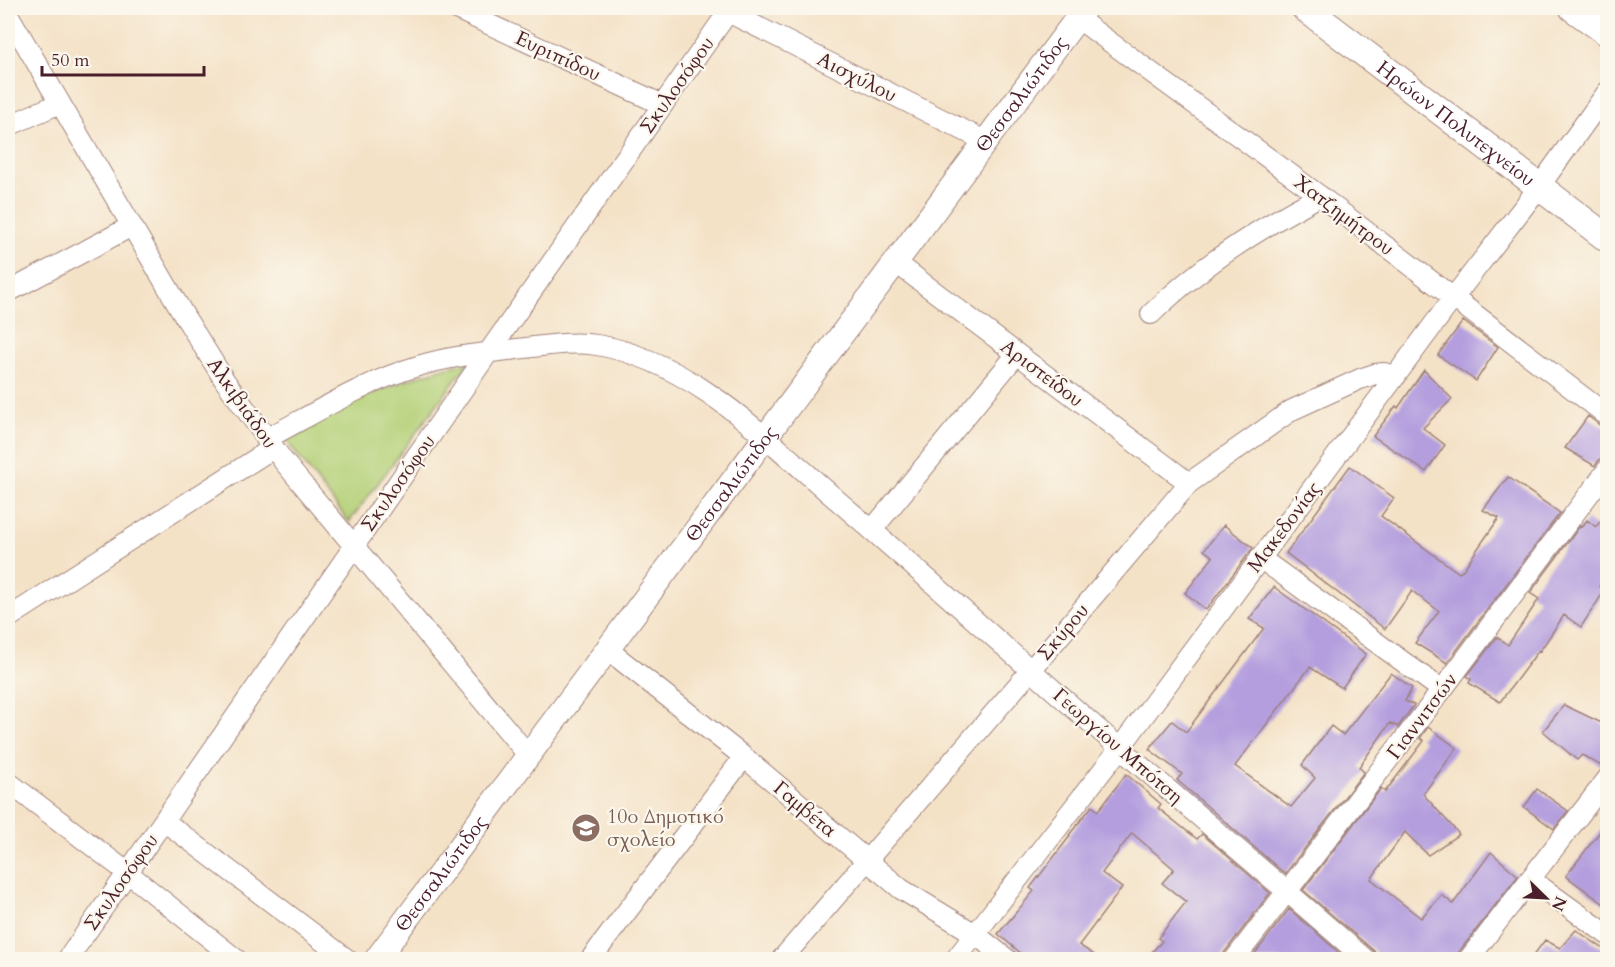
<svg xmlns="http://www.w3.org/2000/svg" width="1615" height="967" font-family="Cardo,serif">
	<rect width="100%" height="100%" fill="#fbf7ec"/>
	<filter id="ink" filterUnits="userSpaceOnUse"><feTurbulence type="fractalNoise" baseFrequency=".0167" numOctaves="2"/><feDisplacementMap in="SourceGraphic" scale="12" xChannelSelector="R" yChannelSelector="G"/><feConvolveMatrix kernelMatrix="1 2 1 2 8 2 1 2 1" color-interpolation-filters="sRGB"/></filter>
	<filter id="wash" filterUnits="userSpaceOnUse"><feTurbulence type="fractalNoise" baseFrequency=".008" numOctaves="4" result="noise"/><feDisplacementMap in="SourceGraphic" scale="24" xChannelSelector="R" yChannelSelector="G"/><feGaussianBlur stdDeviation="1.35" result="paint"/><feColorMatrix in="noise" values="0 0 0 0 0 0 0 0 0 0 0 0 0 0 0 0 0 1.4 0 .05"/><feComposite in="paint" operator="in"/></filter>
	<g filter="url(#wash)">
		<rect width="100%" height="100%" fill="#f4e2c7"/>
		<path fill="#b2cf75" stroke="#7e7750" stroke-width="1.5" d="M469,362l-120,160 -64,-83c60,-34 116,-62 184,-77z"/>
		<g id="blocks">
			<path fill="#b49ede" d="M1463,321l35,26 -22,34 -38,-26z
				M1424,370l28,29 -29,29 22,17 -19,27 -53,-36 23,-30 2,2z
				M1588,416l13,10 7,2v20l-13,18 -30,-18z
				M1350,466l44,32 -13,18 78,57 3,-3h1l36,-52 -16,-8 25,-33 52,36 -113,150 -32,-20 24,-32 -27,-20 -27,38 -99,-76z
				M1608,511v63l-9,12 6,4 -24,37 -17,-12 -24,36 -1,-1 -39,52 -31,-19 2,-4 -4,-3 30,-39 11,8 31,-46 -9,-6 50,-67 2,1 5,-7 9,7z
				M1224,525l29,23 -47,62 -21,-17 28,-36 -9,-7z
				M1274,587l92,67 -24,34 -32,-21 -75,99 56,41 24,-29 -13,-13 29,-39 12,9 48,-62 21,15 -7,13 9,4 -16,22 -8,-4 -31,44 5,5 -79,102 -108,-94 5,-6 -33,-25 23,-28 14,11 78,-104 -15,-9z
				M1564,705l44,21v40l-5,1 -21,-12 -5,5 -34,-29z
				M1428,727l29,21 -34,46 36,40 -31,21 -23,-23 -34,47 50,39 21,-23 11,9 38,-52 27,24 -60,77 -2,7h-78l-4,-9 -71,-61 78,-102 4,4 39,-51 -4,-3z
				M1126,774l35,30 -3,4 39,31 5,-5 68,59 -46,60 -2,7h-77l17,-19 -4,-3 28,-36 -24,-19 12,-14 -42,-36 -30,40 20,15 -43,57 23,15h-73l-31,-26 36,-43 -4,-3 40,-52 -1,-1 23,-29 6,5z
				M1537,789l31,22 -14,18 -30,-22z
				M1608,821v86l-42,-31z
				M1289,909l30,26 28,25h-97z
				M1576,930l32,22v8h-78l15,-20 15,8z"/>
		</g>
	</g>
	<g filter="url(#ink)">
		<use href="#blocks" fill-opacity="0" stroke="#9f8079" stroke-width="1.5"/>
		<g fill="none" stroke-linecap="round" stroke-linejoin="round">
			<g stroke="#9f8079" stroke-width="22">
				<path id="minor" d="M454,8l209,97
					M728,12l257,129
					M8,14l177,303 40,64 59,81 244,293
					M1077,18l243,178 288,220
					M8,126l52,-23
					M895,262l294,221
					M8,292l124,-66
					M1151,314c49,-48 108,-86 169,-118
					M266,439c49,-26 98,-57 152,-73 32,-10 66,-13 99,-17 26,-3 54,-8 80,-4 94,15 171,96 240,155 72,62 142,124 213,187 104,92 211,181 316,273
					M872,530l145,-176
					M1260,558l182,132
					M8,618l265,-170
					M607,649l137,108 157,132 74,45 33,26
					M8,782l120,91 109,87
					M164,821l184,139
					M1530,879l78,56
					M67,960l421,-607 243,-345
					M590,960l154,-203
					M781,960l250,-290 158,-187 103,-73 68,-31 15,-5 9,-1 12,3
					M955,960l165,-212 334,-451 85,-110 69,-96
					M1234,960l208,-270 166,-221
					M1468,960l140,-182"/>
			</g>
			<g stroke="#9f8079" stroke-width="26">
				<g id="tertiary">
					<path id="s1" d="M376,960l709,-952"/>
				</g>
			</g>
			<g stroke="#9f8079" stroke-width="29">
				<g id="secondary">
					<path id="s2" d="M1305,8l303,231"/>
					<path d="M1573,8l35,25"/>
				</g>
			</g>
			<use href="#minor" stroke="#fff" stroke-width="20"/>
			<use href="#tertiary" stroke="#fff" stroke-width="24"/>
			<use href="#secondary" stroke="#fff" stroke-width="27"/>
		</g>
	</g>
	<defs>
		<g id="school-disc" transform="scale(1.5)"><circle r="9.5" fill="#8d6e63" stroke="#fbf7ec"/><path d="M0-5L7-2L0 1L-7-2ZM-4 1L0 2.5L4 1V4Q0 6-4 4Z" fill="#fff"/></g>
	</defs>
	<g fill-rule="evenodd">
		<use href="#school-disc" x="586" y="828"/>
	</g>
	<g text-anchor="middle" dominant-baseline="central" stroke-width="4.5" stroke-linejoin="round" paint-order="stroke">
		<g font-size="20" fill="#4a1f2b" stroke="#fbf7ec">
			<text transform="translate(558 56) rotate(25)">Ευριπίδου</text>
			<text transform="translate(857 77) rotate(27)">Αισχύλου</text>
			<text transform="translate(677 85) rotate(-55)">Σκυλοσόφου</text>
			<text stroke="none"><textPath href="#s1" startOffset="1080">Θεσσαλιώτιδος</textPath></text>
			<text stroke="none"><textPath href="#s2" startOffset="190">Ηρώων Πολυτεχνείου</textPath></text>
			<text transform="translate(1344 215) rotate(37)">Χατζημήτρου</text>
			<text transform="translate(1042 373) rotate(37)">Αριστείδου</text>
			<text transform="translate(242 403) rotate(55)">Αλκιβιάδου</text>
			<text transform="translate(398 483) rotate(-55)">Σκυλοσόφου</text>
			<text stroke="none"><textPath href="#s1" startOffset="594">Θεσσαλιώτιδος</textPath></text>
			<text transform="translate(1284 527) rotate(-53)">Μακεδονίας</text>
			<text transform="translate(1063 632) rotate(-50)">Σκύρου</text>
			<text transform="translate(1422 716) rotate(-53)">Γιαννιτσών</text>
			<text transform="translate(1118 746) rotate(41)">Γεωργίου Μπότση</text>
			<text transform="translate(805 809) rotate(40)">Γαμβέτα</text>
			<text stroke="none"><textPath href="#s1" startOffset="108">Θεσσαλιώτιδος</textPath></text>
			<text transform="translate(121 882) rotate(-55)">Σκυλοσόφου</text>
		</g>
		<g font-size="20" fill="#785e54" stroke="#fbf7ec" text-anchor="start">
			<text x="607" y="816">10ο Δημοτικό<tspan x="607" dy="23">σχολείο</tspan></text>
		</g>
	</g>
	<rect width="1615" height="967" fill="none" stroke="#fbf7ec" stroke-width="30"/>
	<g transform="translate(1546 898) rotate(114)" stroke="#fbf7ec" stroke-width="4.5" paint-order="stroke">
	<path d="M0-4.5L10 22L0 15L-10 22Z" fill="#4a1f2b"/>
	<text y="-9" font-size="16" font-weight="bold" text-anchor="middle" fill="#4a1f2b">N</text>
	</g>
	<path d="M42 66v9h162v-9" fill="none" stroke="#4a1f2b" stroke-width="3"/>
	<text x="51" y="66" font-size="18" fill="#4a1f2b" stroke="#fbf7ec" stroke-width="4.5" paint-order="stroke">50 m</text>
</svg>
